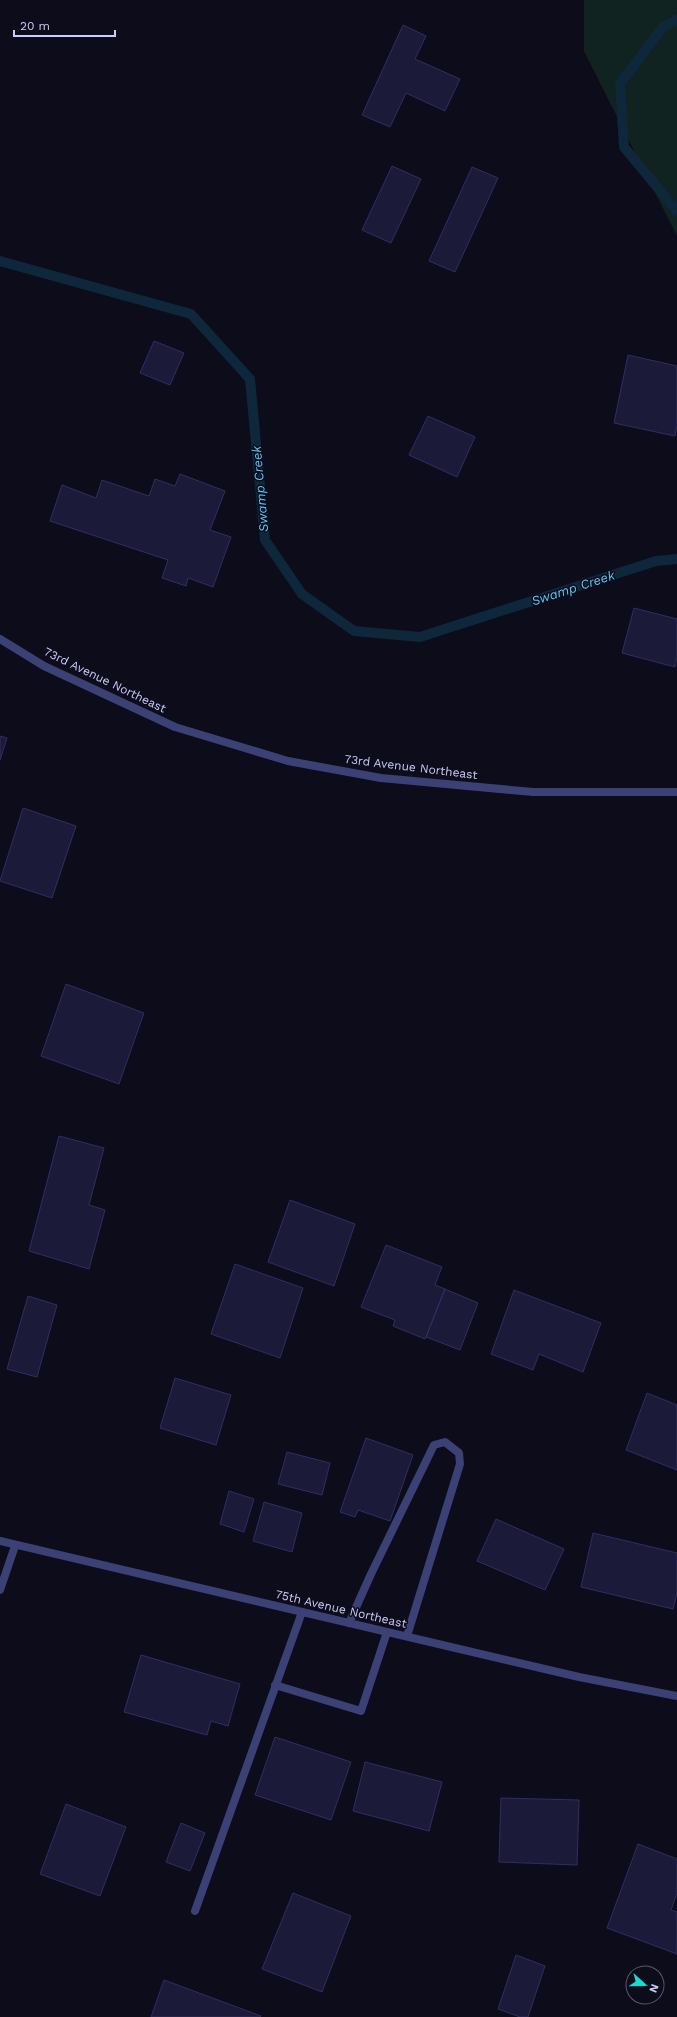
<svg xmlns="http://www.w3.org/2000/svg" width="677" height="2017" font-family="'Work Sans',sans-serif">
	<rect width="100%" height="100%" fill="#0c0c1a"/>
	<path fill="#102320" d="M584,0h93v236l-93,-185z"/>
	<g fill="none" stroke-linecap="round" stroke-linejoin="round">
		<path stroke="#0f273b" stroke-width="10" d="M677,20l-14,7 -43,57 4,63 53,64
			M0,261l191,53 59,65 15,161 37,54 52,37 66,6 236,-76 21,-2"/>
	</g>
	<path fill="#1c1a39" stroke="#312e63" d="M403,25l23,11 -11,23 45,20 -15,32 -39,-18 -16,34 -28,-12z
		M392,166l29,13 -30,64 -29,-13z
		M472,167l26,11 -43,94 -26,-11z
		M154,341l30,12 -14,32 -30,-12z
		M628,355l49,11v59l-2,11 -61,-13z
		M428,416l47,21 -18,40 -48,-22z
		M180,474l45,17 -15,39 21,7 -18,50 -25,-9 -2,8 -24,-8 6,-18 -118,-39 12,-36 34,13 6,-18 47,16 6,-17 20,7z
		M634,608l43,11v38l-2,10 -53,-14z
		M0,736l7,2 -7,22z
		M23,808l53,18 -24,72 -52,-17z
		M66,984l78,29 -25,71 -78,-28z
		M59,1136l45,12 -15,57 16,5 -16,59 -60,-18z
		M290,1200l65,24 -21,62 -66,-24z
		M386,1245l56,22 -7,18 10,4 -20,50 -32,-13 2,-6 -34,-13z
		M235,1264l68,24 -23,70 -69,-24z
		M445,1289l33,14 -18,47 -34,-13z
		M514,1290l87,33 -18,49 -44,-18 -6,16 -42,-16z
		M28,1296l29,9 -20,72 -30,-8z
		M175,1378l56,17 -15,50 -56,-17z
		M647,1393l30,12v65l-51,-20z
		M366,1438l47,17 -23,66 -32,-11 -3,7 -15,-5z
		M287,1452l43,11 -8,32 -44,-11z
		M229,1491l25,8 -10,33 -24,-8z
		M264,1502l38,11 -10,39 -39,-11z
		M496,1519l68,30 -19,41 -68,-29z
		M593,1533l84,20v40l-4,16 -92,-22z
		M141,1655l99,29 -12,42 -17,-5 -4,14 -83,-23z
		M275,1737l76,25 -20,58 -76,-25z
		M365,1762l77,20 -13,49 -76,-20z
		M501,1798l78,2 -2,65 -78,-3z
		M66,1804l60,23 -26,69 -60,-22z
		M181,1823l24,10 -15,38 -24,-9z
		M638,1844l39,15v34l-6,17 6,2v42l-70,-26z
		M293,1893l58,23 -29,76 -60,-23z
		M516,1955l29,11 -17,51h-8l-22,-8z
		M164,1980l97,36 -1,1h-109z"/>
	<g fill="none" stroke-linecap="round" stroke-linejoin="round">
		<path stroke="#3b4175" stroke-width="8" d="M349,1623l22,-49 63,-129 11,-3 14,11 1,11 -53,172
			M275,1685l86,26 26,-79
			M195,1911l107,-299"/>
		<path stroke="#3b4175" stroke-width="8" d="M0,1590l15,-44"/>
		<path stroke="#3b4175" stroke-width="8" d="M0,639l44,27 131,61 113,34 93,17 152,14h144
			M0,1541l579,136 98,19"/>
	</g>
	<g text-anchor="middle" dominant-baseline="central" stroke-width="3" stroke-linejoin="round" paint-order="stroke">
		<g font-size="12" fill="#c9cbfb" stroke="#0c0c1a">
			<text transform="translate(105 680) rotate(26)">73rd Avenue Northeast</text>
			<text transform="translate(411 767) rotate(7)">73rd Avenue Northeast</text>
			<text transform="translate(341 1609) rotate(13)">75th Avenue Northeast</text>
		</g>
		<g font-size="13" font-style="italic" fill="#60c4f2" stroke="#0c0c1a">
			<text transform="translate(260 489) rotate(-95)">Swamp Creek</text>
			<text transform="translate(573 588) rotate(-18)">Swamp Creek</text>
		</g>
	</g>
	<g transform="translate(645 1985) rotate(111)"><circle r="19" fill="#0c0c1a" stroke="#585874"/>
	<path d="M0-3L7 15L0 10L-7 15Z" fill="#13ddd4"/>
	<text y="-6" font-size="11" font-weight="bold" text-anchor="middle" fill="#c9cbfb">N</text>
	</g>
	<path d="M14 30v6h101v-6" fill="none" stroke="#c9cbfb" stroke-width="2"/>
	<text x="20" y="30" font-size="12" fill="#c9cbfb" stroke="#0c0c1a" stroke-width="3" paint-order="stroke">20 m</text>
</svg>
